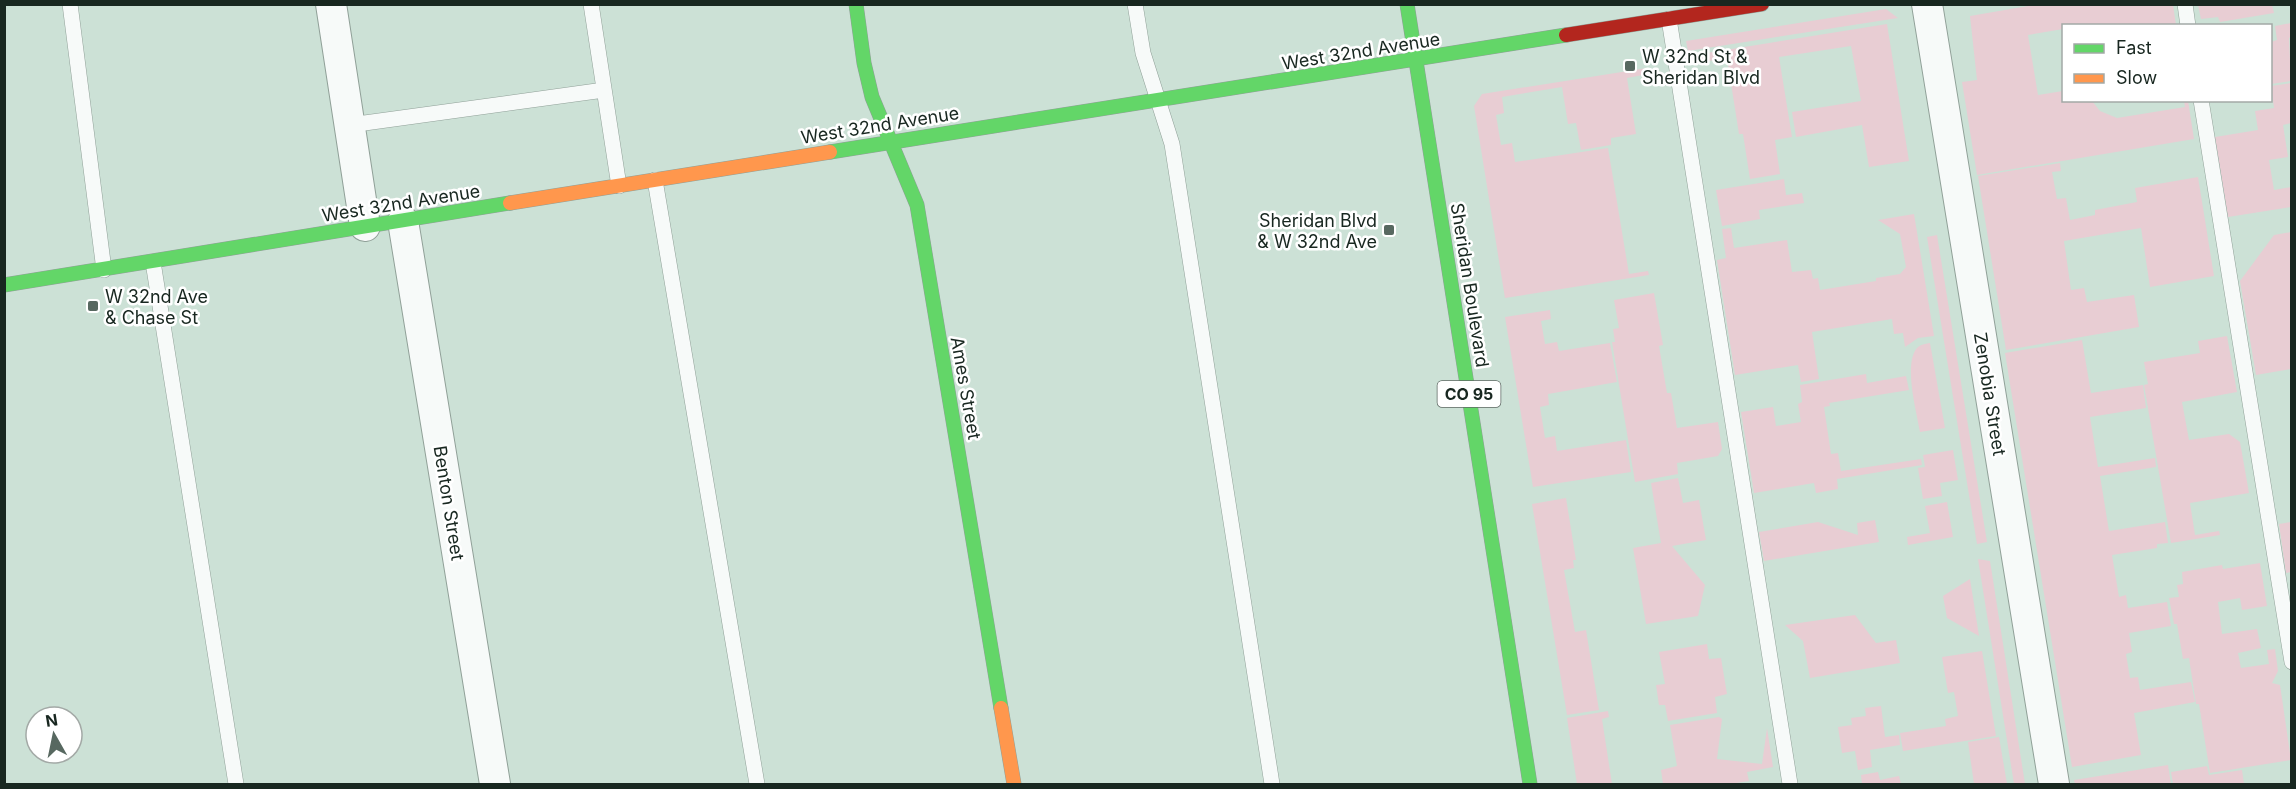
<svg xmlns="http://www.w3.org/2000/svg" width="2296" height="789" font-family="Inter,sans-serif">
	<rect width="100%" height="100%" fill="#cce1d6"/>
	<path fill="#e8cdd3" d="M2040,4l133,1 3,20 -112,1 -1,3 -35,6 10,60 25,-4 1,9 28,1 8,10 17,7 68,-11 -1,-6h4l6,38 -217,36 -15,-93 15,-2 -7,-64z
		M2198,5h74l2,8 -54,9 -2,-5 -17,2z
		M1886,9l12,9 -210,33 -2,-10z
		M2291,23v14l-2,1 2,43 -20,3v-42l6,-2 -2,-14z
		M1887,24l22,137 -40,6 -7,-42 -66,12 -4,-25 69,-11 -10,-55 -72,11 13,80 -17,3 5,34 -30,5 -7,-45h-4l-12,-76 -37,6 -2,-8z
		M1647,68l1,6 -21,4 9,56 -25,4v7l-30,5 -5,-27 -8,1 -6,-37 -60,10 2,16 -8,2 5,30 11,-2 3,19 93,-14 21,126 19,-3 1,4 -144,23 -31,-192 8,-12z
		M2291,83v40l-8,2 5,32 -19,3 5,30 17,-3v20l-63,10 -13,-80 43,-7 -3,-19 19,-3 -3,-22z
		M2060,163l1,8 -9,1 5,27 9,-1 4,22 25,-5v-5l42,-8 -2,-14 63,-11 16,99 -64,11 -9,-59 -77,13 7,49 13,-2 3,14 47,-7 5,32 -133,23 -28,-174z
		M1784,179l2,16 16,-2 2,10 -45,7 1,9 -38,7 -6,-36z
		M1914,214l20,122 -16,2 -13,9 -2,-14 -9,1 -2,-15 -80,13 7,47 -18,3 -3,-17 -63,10 -18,-115 9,-2 -4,-29 9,-1 3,20 53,-8 5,32 19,-2 2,9 5,-1 2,12 56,-9v-3l24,-4 6,-7 -6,-33 -22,-14z
		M2291,232v137l-35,6 -16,-94 34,-46z
		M1937,235l50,307 -10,2 -50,-307z
		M1654,293l9,52 -4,1 8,47h4l6,35 41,-6 4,27 -4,7 -41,7 1,11 -43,8 -23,-140h3l-2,-13 6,-1 -5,-28z
		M1550,310l1,9 -10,2 4,23 12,-2 2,9 51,-8 7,39 -69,12 1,11 -9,2 5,31 10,-2 2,15 69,-11 5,32 -98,15 -28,-170z
		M2227,336l10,56 -55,10 7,38 40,-6 11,8 9,51 -59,10 5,32 24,-4 1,4 -49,8 -27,-158 4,-1 -4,-22 56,-9 -2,-12z
		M2082,340l9,53 52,-8 3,23 -56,9 8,50 57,-9 1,9 -56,9 9,55 56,-9 3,21 -11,1v4l-45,7 7,42 7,-2 2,13 39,-6 4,24 -42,7 3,19 -6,2 4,24 8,-1 2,13 51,-8 4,20 -61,11 7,42 -69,12 -67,-414z
		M1930,343l15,85 -25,4c-3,-19 -17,-68 -3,-84 4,-4 8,-4 13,-5z
		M1866,374l1,9 39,-7 3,14 -80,13 1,3 -6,1 7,47 7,-1 3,18 80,-12 1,6 -85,14 1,10 -22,4 -2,-10 -60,10 -13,-81 32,-5 3,19 25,-4 -3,-18 4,-2 -2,-17z
		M1953,450l5,30 -18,3 2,13 -19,3 -5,-31 7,-1 -2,-12z
		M1678,478l5,25 16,-3 7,40 -34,6 33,39 -7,31 -52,8 -13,-76 28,-5 -10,-60z
		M1566,498l10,62h-3l1,8 -10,2 11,62 11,-2 13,80 -32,5 -35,-211z
		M1947,502l6,35 -45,8 -1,-8 23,-4 -5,-27z
		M1875,520l4,22 -115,19 -5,-29 59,-10 40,13 -1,-12z
		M2291,522v50l-5,1 -7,-49z
		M1978,559l12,2 35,223h-11z
		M2260,563l7,43 -25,4 -2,-12 -22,4 4,32 35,-5 4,19 -23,5 3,15 28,-4 -2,-14 8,-1 3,22 -6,12 8,2 11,75 -81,13 -11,-69h-3l-7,-46 -6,1 -6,-35h-3l-5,-26 10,-1 -2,-12 6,-1 -1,-12 40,-7 1,4z
		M1970,579l9,57 -32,-18 -4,-22z
		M1855,615l21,28 20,-3 4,23 -90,15 -7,-37 -18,-16z
		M1707,644l2,15 12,-1 6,36 -12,3 2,16 -49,8 -3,-16h-6l-3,-20 9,-1 -6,-32z
		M1982,651l14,85 -93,15 -3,-18 46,-7 -1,-7 13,-3 -4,-24 -6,1 -6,-36z
		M1881,706l4,31 14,-2 1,10 -30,5 2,17 -14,3 -3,-19 -13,2 -4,-26 14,-2 -1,-7 15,-2 -1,-8z
		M1608,711l1,6 -7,2 10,65h-35l-10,-66z
		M1719,717l3,2 -5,40 45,5 5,-36 6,39 -26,5 2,9 -19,3h-67l-2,-14 16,-4 -7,-41z
		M1999,737l8,47h-33l-6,-42z
		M2168,765l3,19h-96l-1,-4z
		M2207,766l2,9 33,-5 2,14h-71l-2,-12z
		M1878,772l2,8 19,-4 2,8h-39l-1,-9z"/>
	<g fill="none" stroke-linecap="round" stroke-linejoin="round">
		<g stroke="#90a098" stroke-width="16">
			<path id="lane" d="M70,4l34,266
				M591,4l28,182
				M1135,4l8,49 29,91 100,640
				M2185,4l3,22
				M1669,19l121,765
				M2201,100l91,562
				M350,125l254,-35
				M655,180l102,604
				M153,262l83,522"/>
		</g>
		<g stroke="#90a098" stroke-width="32">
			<path id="street" d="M331,4l34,222
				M1927,4l127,780
				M403,221l92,563"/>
		</g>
		<g stroke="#90a098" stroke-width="15">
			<path id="fast" d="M856,4l8,59 8,34 45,108 84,503
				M1407,4l123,780
				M830,152l736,-117
				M4,285l506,-82"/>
		</g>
		<g stroke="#90a098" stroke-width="15">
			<path id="slow" d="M510,203l320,-51
				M1001,708l13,76"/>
		</g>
		<g stroke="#90a098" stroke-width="15">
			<path id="jam" d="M1566,35l196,-31"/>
		</g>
		<use href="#lane" stroke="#f7faf9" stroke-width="15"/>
		<use href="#street" stroke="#f7faf9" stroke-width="30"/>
		<use href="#fast" stroke="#63d668" stroke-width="14"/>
		<use href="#slow" stroke="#ff974d" stroke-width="14"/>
		<use href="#jam" stroke="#b3261e" stroke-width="14"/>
	</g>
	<g fill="#576860" stroke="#fff" stroke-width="2">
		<rect x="1624" y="60" width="12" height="12" rx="3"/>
		<rect x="1383" y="224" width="12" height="12" rx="3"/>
		<rect x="87" y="300" width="12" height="12" rx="3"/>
	</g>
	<g text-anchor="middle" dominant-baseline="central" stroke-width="5" stroke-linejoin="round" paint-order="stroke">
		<rect fill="#fff" stroke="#5d6863" stroke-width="1.5" x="1437.5" y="381" width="63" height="26" rx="4.5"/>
		<g font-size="16" font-weight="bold" fill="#182720">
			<text x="1469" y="394">CO 95</text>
		</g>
		<g font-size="18" fill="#182720" stroke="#fff">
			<text transform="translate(1361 51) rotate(-9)">West 32nd Avenue</text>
			<text transform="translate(880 125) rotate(-9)">West 32nd Avenue</text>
			<text transform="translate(401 203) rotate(-9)">West 32nd Avenue</text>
			<text transform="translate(1470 285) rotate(81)">Sheridan Boulevard</text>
			<text transform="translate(966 388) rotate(80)">Ames Street</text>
			<text transform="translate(1990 394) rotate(81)">Zenobia Street</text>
			<text transform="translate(449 503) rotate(81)">Benton Street</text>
		</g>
		<g font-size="18" fill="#182720" stroke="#fff" text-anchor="start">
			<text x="1642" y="56">W 32nd St &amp;<tspan x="1642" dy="21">Sheridan Blvd</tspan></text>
			<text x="1377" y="220" text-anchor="end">Sheridan Blvd<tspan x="1377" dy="21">&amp; W 32nd Ave</tspan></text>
			<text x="105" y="296">W 32nd Ave<tspan x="105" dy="21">&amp; Chase St</tspan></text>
		</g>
	</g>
	<rect width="2296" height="789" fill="none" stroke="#182720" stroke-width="12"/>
	<rect x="2062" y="24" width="210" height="78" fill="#ffffff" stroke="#a3a9a6" stroke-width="1.5"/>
	<rect x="2074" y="44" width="30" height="9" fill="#63d668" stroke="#a3a9a6" stroke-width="1.5"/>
	<text x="2116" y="54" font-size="18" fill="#182720">Fast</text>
	<rect x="2074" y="74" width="30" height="9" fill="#ff974d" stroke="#a3a9a6" stroke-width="1.5"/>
	<text x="2116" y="84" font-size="18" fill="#182720">Slow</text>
	<g transform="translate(54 735) rotate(351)"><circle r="28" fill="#ffffff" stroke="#a3a9a6" stroke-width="1.5"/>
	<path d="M0-4.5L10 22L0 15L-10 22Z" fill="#576860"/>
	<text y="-9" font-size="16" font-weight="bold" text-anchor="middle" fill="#182720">N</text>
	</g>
</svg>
